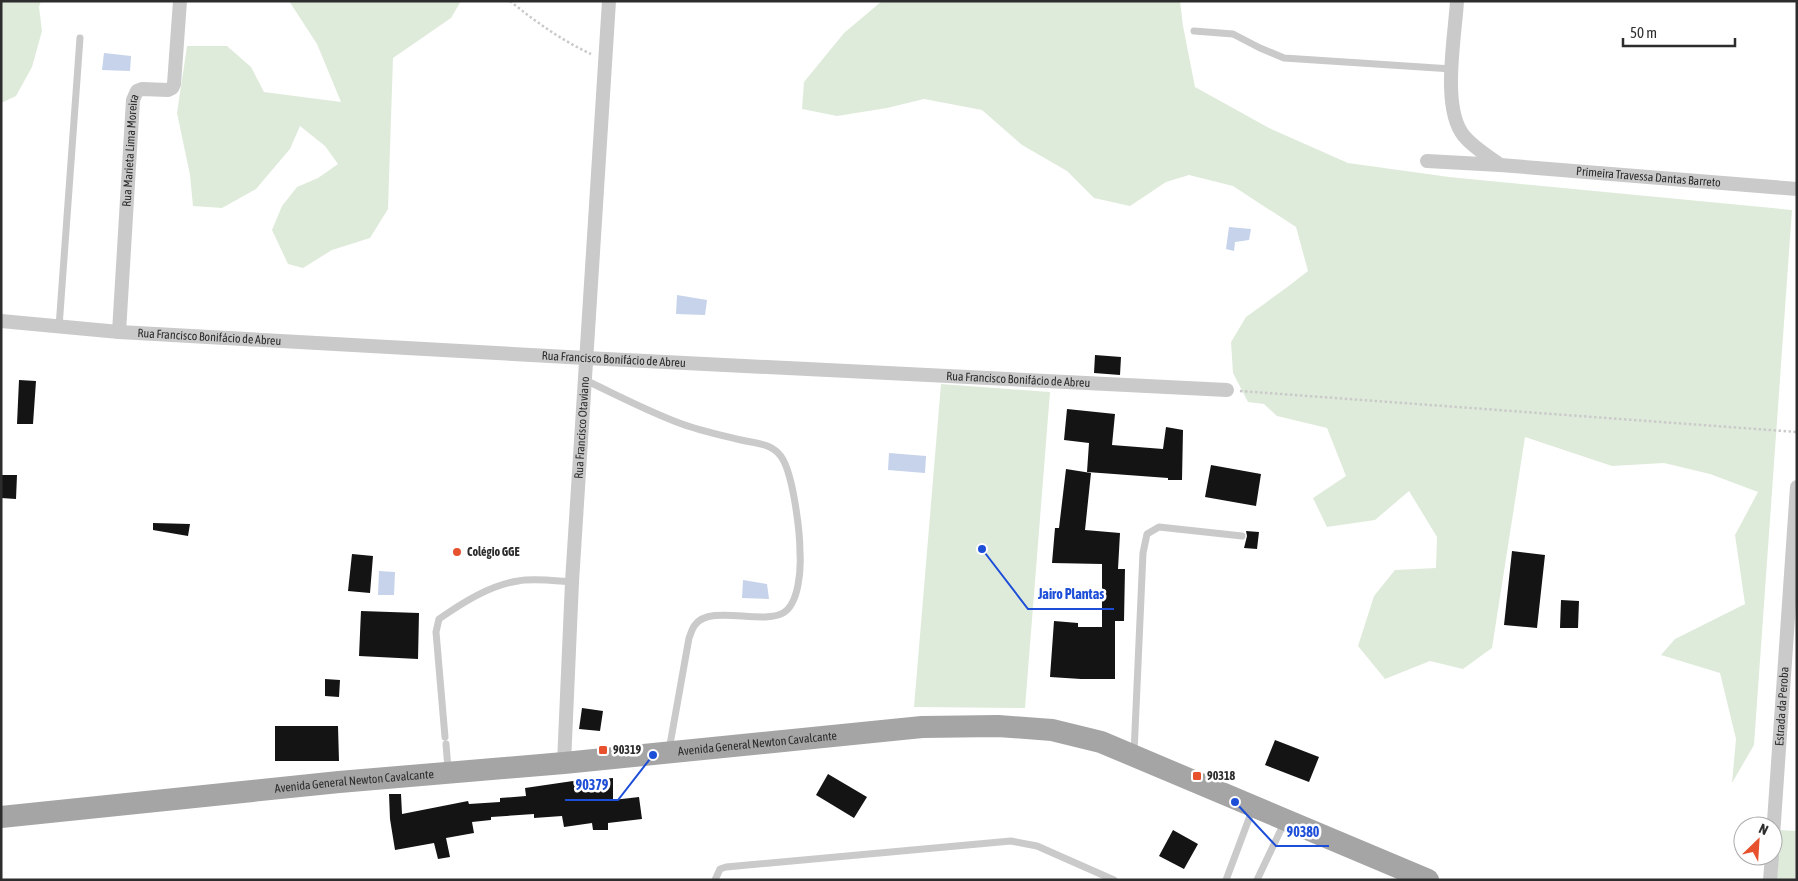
<svg xmlns="http://www.w3.org/2000/svg" width="1798" height="881" font-family="'Asap Condensed',sans-serif">
	<rect width="100%" height="100%" fill="#fff"/>
	<path fill="#dfebda" d="M1,1h40l-2,6 3,24 -10,36 -16,29 -15,7z
		M289,1h172l-10,17 -58,40 -5,151 -18,29 -38,12 -29,18 -15,-4 -16,-34 10,-24 15,-19 21,-9 20,-14 -13,-18 -25,-20 -10,23 -34,40 -34,19 -29,-2 -3,-31 -13,-62 10,-67h40l24,21 13,25 77,10 -24,-58z
		M882,1h298l3,25 12,61 74,41 79,35 101,14 343,33 -38,535 -22,38 4,-44 -16,-66 -59,-18 14,-16 70,-35 -10,-69 23,-43 -48,-18 -46,-11 -52,3 -87,-29 -33,211 -29,21 -33,-8 -45,18 -27,-33 16,-50 21,-26 41,-2 1,-31 -28,-46 -34,29 -48,7 -14,-29 33,-22 -19,-48 -50,-12 -13,-12 -16,-2 -15,-29 -2,-31 15,-25 40,-29 22,-17 -12,-44 -63,-41 -44,-11 -23,7 -36,24 -36,-8 -27,-27 -45,-26 -40,-35 -58,-11 -37,9 -50,8 -35,-7 2,-27 40,-49z
		M941,384l109,8 -25,316 -111,-1z
		M1779,830l18,1v49h-22z"/>
	<path fill="#c6d3eb" d="M104,53l27,3 -1,15 -28,-1z
		M1229,227l22,2 -2,11 -14,2 -1,9 -8,-2z
		M677,295l30,5 -2,15 -29,-1z
		M889,453l37,3 -1,17 -37,-3z
		M379,571l16,1 -1,23h-16z
		M743,580l24,4 2,15 -27,-1z"/>
	<path fill="#141414" d="M1095,355l26,2 -1,18 -26,-2z
		M19,380l17,1 -3,43h-16z
		M1067,409l48,5 -3,31 51,4 3,-22 17,3 -1,50h-14v-2l-81,-6 2,-29 -25,-3z
		M1211,465l50,9 -5,32 -51,-9z
		M1066,469l25,4 -6,57 35,3 -2,36h7l-1,52h-9v58h-34l-31,-2 4,-56 24,2v4h24v-63l-50,-1 3,-35h4z
		M1,475h16l-1,24 -15,-1z
		M153,523l37,1 -2,12 -35,-6z
		M1246,531l13,1 -2,17 -13,-1 3,-12z
		M1512,551l33,4 -8,73 -33,-3z
		M352,554l21,2 -3,37 -22,-2z
		M1561,600l18,1 -1,27h-18z
		M361,611l58,2 -1,46 -59,-3z
		M325,679l15,1 -1,17 -14,-1z
		M582,708l21,3 -3,20 -21,-2z
		M275,726h63l1,35h-64z
		M1275,740l44,17 -10,25 -44,-17z
		M828,774l39,23 -13,21 -38,-23z
		M613,778v22l26,-3 3,22 -34,4v7h-15l-1,-7 -28,4 -2,-11 -28,2v-4l-43,3v3l-19,2 2,11 -28,5 4,19 -12,2 -4,-16 -39,7 -5,-31 -1,-25h12l1,20 66,-13 1,3 31,-2v-4l26,-2 -1,-8 48,-7z
		M1173,830l25,14 -14,25 -25,-13z"/>
	<g fill="none" stroke-linecap="round" stroke-linejoin="round">
		<path stroke="#cacaca" stroke-width="2.5" stroke-dasharray="2.5 2.5" stroke-linecap="butt" d="M510,1c26,21 51,39 81,53
			M1240,391l557,41"/>
		<path stroke="#cacaca" stroke-width="7" d="M1194,31l39,3 27,14 24,10 168,11
			M59,327l21,-289
			M585,380c32,15 64,32 97,44 19,7 39,11 59,16 13,3 28,3 38,14 14,14 21,79 21,99 1,16 -1,51 -17,60 -22,12 -73,-9 -88,12 -3,3 -4,9 -6,13l-20,112
			M445,737l-9,-105 3,-13c23,-16 51,-34 79,-38 17,-3 37,0 54,1
			M446,744l2,25
			M1134,753l9,-200 4,-19 12,-7 83,9
			M715,880l5,-11 6,-2 285,-26 26,5 77,34
			M1226,880l27,-72
			M1257,880l28,-59"/>
		<g stroke="#cacaca" stroke-width="14">
			<path d="M1457,1c-2,36 -16,107 7,135 10,12 24,20 36,29"/>
			<path id="s1" d="M1427,161l73,4 297,24"/>
			<path id="s2" d="M1,321l118,11 467,26 641,32"/>
			<path id="s3" d="M119,332l14,-232 4,-9 5,-2 26,1 4,-2 2,-4 6,-83"/>
			<path id="s4" d="M564,763l8,-181 37,-581"/>
			<path id="s5" d="M1773,836l24,-349"/>
			<path d="M1770,880l2,-24"/>
		</g>
		<path stroke="#a5a5a5" stroke-width="22" id="s6" d="M1,817l338,-35 225,-19 358,-36 76,-1 54,4 49,12 327,138"/>
	</g>
	<g fill="#e7512d" stroke="#fff" stroke-width="2">
		<circle cx="457" cy="552" r="5"/>
		<rect x="598" y="745" width="10" height="10" rx="2.5"/>
		<rect x="1192" y="771" width="10" height="10" rx="2.5"/>
	</g>
	<g text-anchor="middle" dominant-baseline="central" stroke-width="5" stroke-linejoin="round" paint-order="stroke">
		<g font-size="12" fill="#2d2d2d" stroke="#fff">
			<text stroke="none"><textPath href="#s3" startOffset="182">Rua Marieta Lima Moreira</textPath></text>
			<text stroke="none"><textPath href="#s1" startOffset="222">Primeira Travessa Dantas Barreto</textPath></text>
			<text stroke="none"><textPath href="#s2" startOffset="209">Rua Francisco Bonifácio de Abreu</textPath></text>
			<text stroke="none"><textPath href="#s2" startOffset="614">Rua Francisco Bonifácio de Abreu</textPath></text>
			<text stroke="none"><textPath href="#s2" startOffset="1019">Rua Francisco Bonifácio de Abreu</textPath></text>
			<text stroke="none"><textPath href="#s4" startOffset="336">Rua Francisco Otaviano</textPath></text>
			<text stroke="none"><textPath href="#s5" startOffset="130">Estrada da Peroba</textPath></text>
			<text stroke="none"><textPath href="#s6" startOffset="760">Avenida General Newton Cavalcante</textPath></text>
			<text stroke="none"><textPath href="#s6" startOffset="355">Avenida General Newton Cavalcante</textPath></text>
		</g>
		<g font-size="12" font-weight="bold" fill="#2d2d2d" stroke="#fff" text-anchor="start">
			<text x="467" y="552">Colégio GGE</text>
			<text x="613" y="750">90319</text>
			<text x="1207" y="776">90318</text>
		</g>
	</g>
	<path fill="none" stroke="#1d4ed8" stroke-width="2" d="M982 549L1028 609H1114M653 755L618 800H565M1235 802L1276 846H1329"/>
	<g fill="#1d4ed8" stroke="#fff" stroke-width="2">
		<circle cx="982" cy="549" r="5"/>
		<circle cx="653" cy="755" r="5"/>
		<circle cx="1235" cy="802" r="5"/>
	</g>
	<g font-size="14" text-anchor="middle" font-weight="bold" fill="#1d4ed8" stroke="#fff" stroke-width="5" stroke-linejoin="round" paint-order="stroke">
		<text x="1071" y="599">Jairo Plantas</text>
		<text x="592" y="790">90379</text>
		<text x="1303" y="837">90380</text>
	</g>
	<rect width="1798" height="881" fill="none" stroke="#2d2d2d" stroke-width="5"/>
	<g transform="translate(1758 841) rotate(25)"><circle r="24" fill="#ffffff" stroke="#ababab"/>
	<path d="M0-4L9 19L0 12L-9 19Z" fill="#e7512d"/>
	<text y="-8" font-size="14" font-weight="bold" text-anchor="middle" fill="#2d2d2d">N</text>
	</g>
	<path d="M1623 38v8h112v-8" fill="none" stroke="#2d2d2d" stroke-width="2.5"/>
	<text x="1630" y="38" font-size="15" fill="#2d2d2d" stroke="#ffffff" stroke-width="4" paint-order="stroke">50 m</text>
</svg>
